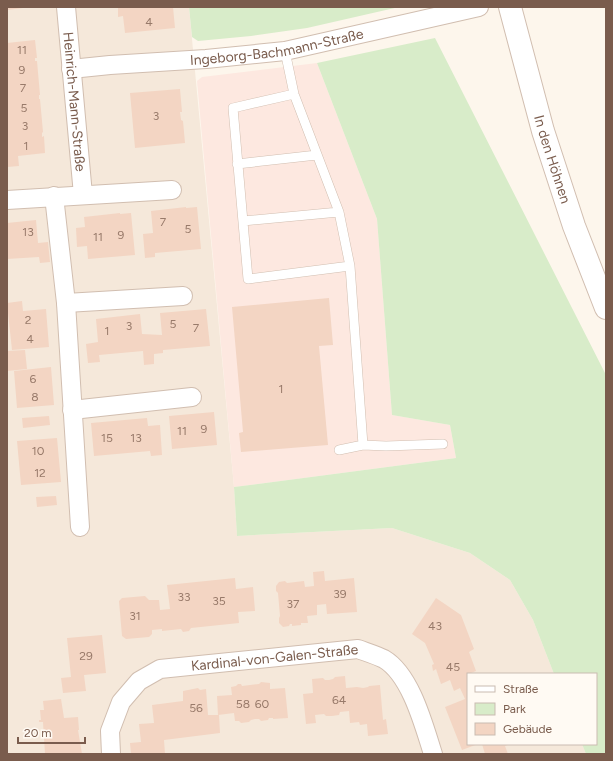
<svg xmlns="http://www.w3.org/2000/svg" width="613" height="761" font-family="Figtree,sans-serif">
	<rect width="100%" height="100%" fill="#fdf6ec"/>
	<path fill="#f5e8da" d="M7,7h182l45,480 3,49 155,-8 78,25 40,27 23,40 21,54h-86v70h114l4,10h-579z"/>
	<path fill="#fde8e0" d="M317,63l60,156 15,196 58,10 6,33 -222,29 -37,-406 5,-4z"/>
	<path fill="#d8ecc9" d="M189,7h210l-92,21 -56,8 -53,5 -6,-4z
		M435,38l171,337v379h-20l-4,-10h14v-70h-42l-21,-54 -23,-40 -40,-27 -78,-25 -155,8 -3,-49 222,-29 -6,-33 -58,-10 -15,-196 -60,-156z"/>
	<path fill="#f3d5c3" d="M7,7h16v1l-16,2z
		M118,7h55l2,21 -50,5 -2,-17 -5,1z
		M35,40l2,18h-2v3h2l3,34h-1v4h1l3,33 -1,1v4l2,-1 1,17 -27,3 1,10 -12,1v-124z
		M180,89l2,23h-2l1,8 2,1 2,22 -50,5 -5,-55z
		M186,207v1l11,-1 4,42 -46,4v4l-10,1 -2,-24 10,-1 -2,-22z
		M120,213v1l11,-1 4,42 -47,4 -1,-13 -10,1 -1,-19 9,-1 -1,-10z
		M36,220l2,23 10,-1 2,20 -10,1 -1,-6 -32,2v-36z
		M329,298l4,47 -14,1 9,99 -87,7 -2,-19 4,-1 -11,-125z
		M22,301l1,10 23,-2 3,38 -37,3 -4,-37h-1v-10z
		M206,309l4,37 -47,4v3l-9,1v10l-10,1 -1,-14 -44,4 1,7 -12,1 -2,-19 12,-2 -2,-23 44,-5 2,20 20,1 -2,-22z
		M25,350l2,19 -20,2v-20z
		M51,367l3,38 -37,3 -3,-37z
		M214,412l3,33 -45,4 -3,-33z
		M49,416l1,9 -27,3 -1,-10z
		M147,418l1,8 12,-1 2,30 -11,1 -1,-5 -56,5 -3,-33z
		M57,438l4,44 -40,3 -4,-44z
		M56,496l1,9 -20,2 -1,-10z
		M324,571l1,10 29,-3 3,34 -30,2 -1,-10 -9,1v10l-10,1 1,7h-7v2l-9,1v-2h-2l-1,2 -6,1 -4,-4v-5l1,-2 -2,-23 -2,-2v-5l3,-4 6,-1 2,2 17,-2 1,6 9,-1 -1,-14z
		M235,578l1,11 17,-2 2,24 -17,1 1,11 -48,5 -2,3 -6,1 -2,-3 -19,2v-2l-10,1v4l-3,3 -23,2 -4,-3 -3,-35 3,-3 23,-2 4,4h10l1,10 10,-1 -3,-24z
		M436,598l25,17 13,34 -5,3 7,19 -5,2v1h-3v70h10l-16,6 -17,-43 20,-8 -5,-11 -6,3 -4,-11 -9,4 -5,-15 -3,2 -1,-6 2,-1 -9,-21 -13,-9z
		M102,635l4,38 -22,2 2,16 -23,2 -2,-15 10,-1 -4,-39z
		M345,676l1,12 11,-1 6,1 5,-1 1,-1 11,-1 3,35 3,-1 2,15 -20,2 -1,-12 -7,1 -1,-3 -9,1 -1,-12 -9,1 -1,3 -7,1h-6l-2,-2 -9,1 1,8 -10,1 -3,-30 10,-1 -1,-14 11,-1 2,2h4l4,-1 2,-2z
		M261,682l9,1v6l15,-1 3,30 -15,1v-1h-4l-1,2 -7,1 -2,-2h-4l-4,1 -2,2 -8,1 -2,-2h-4l-1,-8 -16,2 -1,-19 15,-1 -1,-8 5,-1 2,-2h3l1,2 17,-2z
		M198,688l2,2 6,-1 2,26h11l1,18 -56,7 1,14h-34l-1,-11 11,-1 -2,-18 15,-1 -2,-18 31,-4v-10z
		M61,699l3,19 14,-1 1,13h-1l4,24h-37l-2,-32h-4v-2h2l-1,-10h4l-1,-9z
		M482,744h28l-5,2 3,8h-23z"/>
	<g fill="none" stroke-linecap="round" stroke-linejoin="round">
		<g stroke="#d1beb0" stroke-width="10">
			<path id="service" d="M285,51l9,43 45,118 11,54 13,179 23,1 57,-2
				M294,94l-61,14 15,171 102,-13
				M237,164l80,-9
				M243,221l96,-9
				M339,450l24,-5"/>
		</g>
		<g stroke="#d1beb0" stroke-width="20">
			<g id="minor">
				<path id="s1" d="M66,7l17,188"/>
				<path id="s2" d="M71,69l39,-4 96,-6 79,-8 194,-44"/>
				<path d="M54,196l12,107 14,224"/>
				<path d="M7,200l165,-10"/>
				<path d="M66,303l117,-7"/>
				<path d="M72,410l120,-13"/>
				<path id="s3" d="M111,754l-1,-23 11,-29 18,-21 21,-12 198,-20c8,3 18,6 26,10 27,16 40,67 49,95"/>
			</g>
		</g>
		<g stroke="#d1beb0" stroke-width="24">
			<g id="tertiary">
				<path id="s4" d="M510,7l33,124 31,95 32,82"/>
			</g>
		</g>
		<use href="#service" stroke="#fff" stroke-width="9"/>
		<use href="#minor" stroke="#fff" stroke-width="18"/>
		<use href="#tertiary" stroke="#fff" stroke-width="22"/>
	</g>
	<g text-anchor="middle" dominant-baseline="central" stroke-width="3" stroke-linejoin="round" paint-order="stroke">
		<g font-size="12" fill="#987a6a">
			<text x="149" y="22">4</text>
			<text x="22" y="50">11</text>
			<text x="22" y="70">9</text>
			<text x="23" y="88">7</text>
			<text x="24" y="108">5</text>
			<text x="156" y="116">3</text>
			<text x="25" y="126">3</text>
			<text x="26" y="146">1</text>
			<text x="163" y="222">7</text>
			<text x="188" y="229">5</text>
			<text x="28" y="232">13</text>
			<text x="121" y="235">9</text>
			<text x="98" y="237">11</text>
			<text x="28" y="320">2</text>
			<text x="173" y="324">5</text>
			<text x="129" y="326">3</text>
			<text x="196" y="328">7</text>
			<text x="107" y="331">1</text>
			<text x="30" y="339">4</text>
			<text x="33" y="379">6</text>
			<text x="281" y="389">1</text>
			<text x="35" y="397">8</text>
			<text x="204" y="429">9</text>
			<text x="182" y="431">11</text>
			<text x="107" y="438">15</text>
			<text x="136" y="438">13</text>
			<text x="38" y="451">10</text>
			<text x="40" y="473">12</text>
			<text x="340" y="594">39</text>
			<text x="184" y="597">33</text>
			<text x="219" y="601">35</text>
			<text x="293" y="604">37</text>
			<text x="135" y="616">31</text>
			<text x="435" y="626">43</text>
			<text x="86" y="656">29</text>
			<text x="453" y="667">45</text>
			<text x="339" y="700">64</text>
			<text x="243" y="704">58</text>
			<text x="262" y="704">60</text>
			<text x="196" y="708">56</text>
		</g>
		<g font-size="14" fill="#7a5c4d" stroke="#fffaf3">
			<text stroke="none"><textPath href="#s2" startOffset="207">Ingeborg-Bachmann-Straße</textPath></text>
			<text stroke="none"><textPath href="#s1" startOffset="95">Heinrich-Mann-Straße</textPath></text>
			<text stroke="none"><textPath href="#s4" startOffset="158">In den Höhnen</textPath></text>
			<text stroke="none"><textPath href="#s3" startOffset="221">Kardinal-von-Galen-Straße</textPath></text>
		</g>
	</g>
	<rect width="613" height="761" fill="none" stroke="#7a5c4d" stroke-width="16"/>
	<rect x="467" y="673" width="130" height="72" fill="#fffaf3" stroke="#cabbb1"/>
	<rect x="475" y="686" width="20" height="6" fill="#ffffff" stroke="#cabbb1"/>
	<text x="503" y="693" font-size="12" fill="#7a5c4d">Straße</text>
	<rect x="475" y="703" width="20" height="12" fill="#d8ecc9" stroke="#cabbb1"/>
	<text x="503" y="713" font-size="12" fill="#7a5c4d">Park</text>
	<rect x="475" y="723" width="20" height="12" fill="#f3d5c3" stroke="#cabbb1"/>
	<text x="503" y="733" font-size="12" fill="#7a5c4d">Gebäude</text>
	<path d="M18 737v6h67v-6" fill="none" stroke="#7a5c4d" stroke-width="2"/>
	<text x="24" y="737" font-size="12" fill="#7a5c4d" stroke="#fffaf3" stroke-width="3" paint-order="stroke">20 m</text>
</svg>
